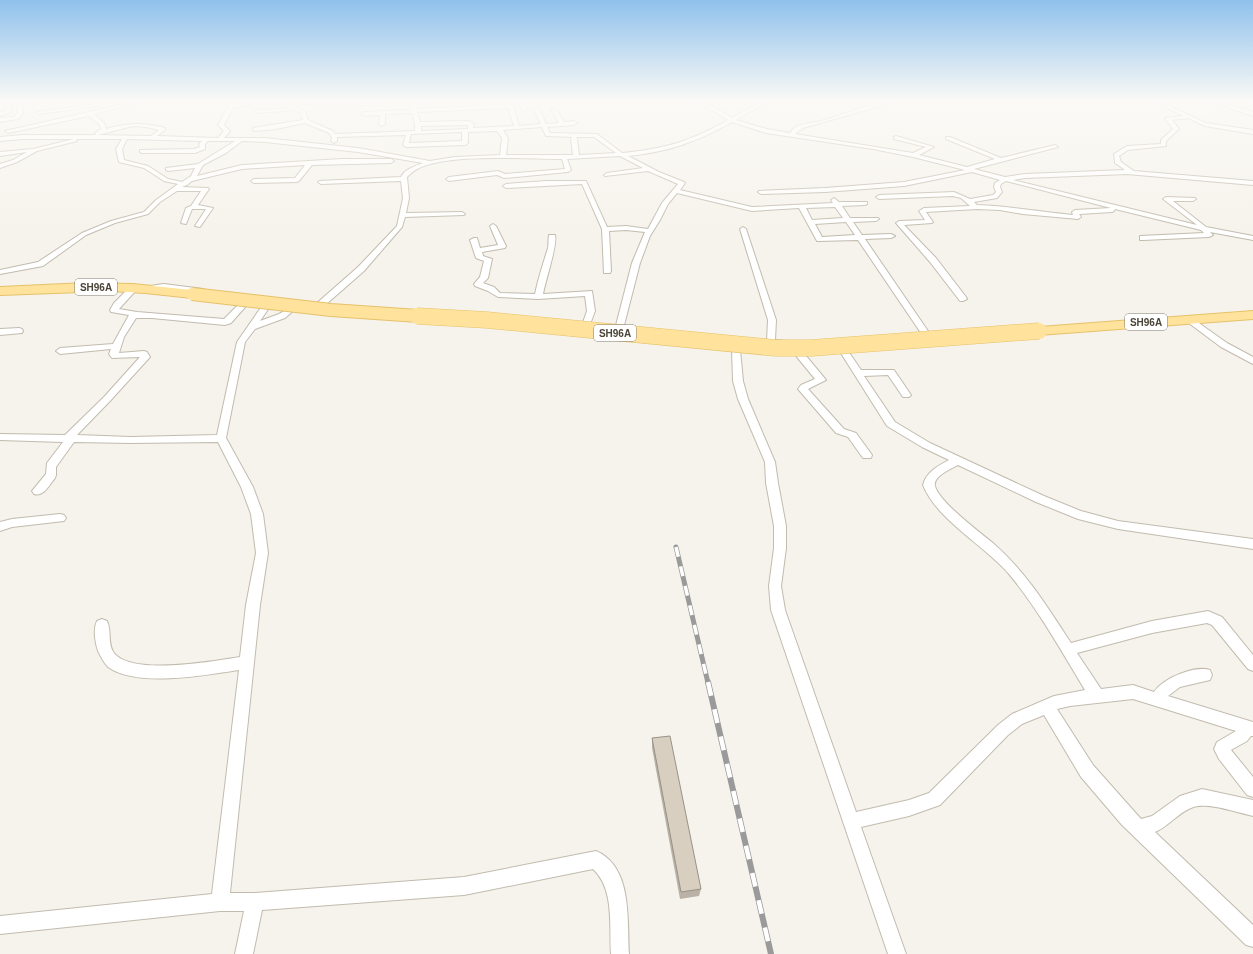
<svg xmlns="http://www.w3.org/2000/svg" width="1253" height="954" font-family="Arial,sans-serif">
	<rect width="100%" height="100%" fill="#f6f3ec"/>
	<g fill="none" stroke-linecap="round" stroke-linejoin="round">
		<g stroke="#c2bbae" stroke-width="2">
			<path id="minor" d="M8,101h4l-1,11 -11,4v-4l6,-1z
				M19,101h4v12l-5,6 -18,3v-4l14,-1 3,-4z
				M137,101h9l-52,13 10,9 2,6c21,-6 38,-7 59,-1v2l-8,6 61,2 6,-7 -6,-6 13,-24h5l-2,4 22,-4 27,1 22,9 3,9 25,11 2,3 80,-3v-7l-3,-11 -27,1v10l-3,2 -3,-2 1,-9 -16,1 -3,-2 3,-2 46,-2 5,-9h12l-8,2 -4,6 95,-5 3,2 6,20 22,-2 -7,-14 3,-2 3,2 6,14 13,-1 -8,-13 5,-1 8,13 10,-1 3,2 -3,2 -27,2 3,6 47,1 25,19c43,-4 69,-12 106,-33l-31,-19h6l29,17 30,-17h6l-32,19 31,9 23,4c2,-2 2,-3 4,-5 7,-5 19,-5 27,-7 26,-7 50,-20 77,-20l-95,27 -8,6 118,19 13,-6 -32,-8v-2l2,-1 38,11 -15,8 48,12 28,-8 -49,-20v-2h4l51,21 54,-13 3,2 -84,22 31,8 20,-3 100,-4 -10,-7 -1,-9 13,-8 34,-2v-4l12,-11 -8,-10 1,-1 17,-2 -30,-15h6l47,22 47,7v4l-48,-8 -17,-8 -16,2 7,9 -13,12v5l-38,4 -9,6 2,6 13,9 119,10v4l-126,-11 -102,4 -12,2 184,45 -34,-26 3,-2 29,1 1,1 -3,2h-20l33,26 47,9v4l-43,-8 3,3 -4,2 -66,3h-3v-4l64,-3 -3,-3 -86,-21 -1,2 -2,1 -33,2 2,3 -3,2 -55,-5 -23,-4 -23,-1 -51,3 7,10 -1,1 -28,2 32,33 30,39 1,2 -4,2h-3l-30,-39 -34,-39 3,-2 26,-1 -6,-9 5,-3 46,-2 -9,-8 -8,-2 -74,3 -3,-2 3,-2 75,-3 16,7 23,-4 3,-3 -2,-5 1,-4 5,-3 -28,-8 -68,14 -79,6 -64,2 -3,-2 1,-1 66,-3 79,-6 61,-12 -52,-13 -40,-8 -107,-16 -34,-11c-35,20 -64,30 -104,34l31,16 25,10 1,1 -5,7 72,17 81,-4 -2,-3 3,-2 5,4h28v2l-2,1 -23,1 8,12h28l1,1 -3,2 -23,1 9,13 29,-1 4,2 -4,2 -26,1 65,95 -1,2h-6l-65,-96 -41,1 -18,-33 -47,3 -75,-18 -9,11 -8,16 -10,16 -10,27 -19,74 -4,3 -3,-1 -1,-2 19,-74 13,-31 -19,-2 -17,1 2,40 -1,2h-6l-2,-44 -20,-45 -76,4 -3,-2 3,-2 40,-3h40l21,46 19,-1 22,3 14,-26 16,-19 -30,-13 -43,5 -1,-1 3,-2 36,-5 -23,-12 -53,3 4,11 -3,2 -64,6 -7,-3 -48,6 -3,-2 3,-2 49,-6 7,3 60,-5 -3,-10c-36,0 -115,-6 -145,10 -4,2 -7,5 -10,8l2,21 -3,15 56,-1 3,2 -1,1 -59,2 -3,10 -38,44 -41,36 -13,6 -4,-2 11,-8 41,-36 39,-41 6,-28 -2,-17 -80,3 -3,-2 1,-1 82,-4c4,-8 14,-11 22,-14l-65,-11 -93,-10 -23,-1 -16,12 -23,12 -6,11 45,-11 100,-6h49l3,2 -3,2 -79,2 -13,16 -2,1 -43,1 -3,-2 3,-2 41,-1 10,-13 -63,4 -50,12 -5,4 -5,2 26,1 1,1 -11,16 15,3 -13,19 -5,-1 11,-17h-14l-6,15 -5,-1 5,-15 5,-2 10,-15h-24l-17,11 -12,12 -33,9 -29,12 -43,31 -43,8v-4l38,-8 44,-29 29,-12 33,-9 12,-12 22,-16 -14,-3 -20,-13 -25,-6 -3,-13 6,-10h-46l1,2 -40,10 -20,11 -17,6v-4l13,-4 14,-8 -27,4v-4l33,-3 41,-10h-52l-22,2v-4l22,-2h74l-1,-2 6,-4 -1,-4 -11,-9 -81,17 -3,-2zM260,103l22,1 7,4 -31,2 -2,1v2l38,-3 7,3 2,7 -50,8v2l2,1 21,-2 29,-6 24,10 3,5 -1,3 3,2 3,-2v-4l69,-2 -3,10 3,2 59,-2 3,-2v-11l29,-1 5,7 -2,17 -45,2 -25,4 -72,-13 -93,-10h-41l6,-7 -6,-6 9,-17zM508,108l6,18 -41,2 1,-4 -5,-3 -49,1 -3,-10zM468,125v4l-47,2v-5zM133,126l13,1 13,3 -8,6 -53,-1zM542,127l4,9 27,1 -2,1 2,17h-67l2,-17 -5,-8zM462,132v9l-53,2 2,-9zM575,137h19l22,16 -37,2 -2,-17zM127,139l75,2 -3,3 1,3 -6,2 -54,1v2l2,1h53l10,-4v-5l3,-3h27l-37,23 -32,4v2l2,1 27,-3 -4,8 -9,6 -14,-3 -20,-13 -24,-6 -2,-11zM1006,181l105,27 -36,2 -3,2 1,3c-32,-3 -64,-9 -96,-10l-3,-3 23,-4 5,-6 -2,-5 1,-3zM835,207l8,11 -31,2 -6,-12zM846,222l9,13 -33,2 -7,-13z
				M298,101l81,2 2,1 -2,1 -78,-1z
				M519,101h5l3,9h-4z
				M1208,101h8l37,11v4z
				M95,104l2,1v1l-58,8 -3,-2z
				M493,224l3,2 10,20 -1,2 -23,4 1,4 9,3 -4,19 -5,5 11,4 6,6 35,1c3,-15 8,-30 13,-46 1,-4 0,-9 1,-13h6c3,9 -10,47 -12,59l49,-3 3,20 -6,16 -3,1 -4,-3 5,-14 -2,-15 -47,3 -40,-2 -10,-6 -13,-5 -1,-2 6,-7 4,-16 -8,-3 -6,-18 4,-2h3l3,10 18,-3 -8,-19z
				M743,227l3,2 30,91 -1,20 12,1 1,2 -1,2 -10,2 -10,-6 1,-21 -28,-91z
				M164,284l39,5 4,2 -4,2 -39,-5 -14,2 -4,-2 4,-2z
				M132,285h3l4,2 -20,22 18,3 87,7 16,-16h6l1,2 -16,18 -6,2 -73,-7h-16l-12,19 -5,16 25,-2 3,1 3,5 -40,44 -33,34 54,2 86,-2 20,-93 25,-36h3l4,2 -9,13 19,-7 11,-6 4,2 -9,8 -30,11 -10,13 -19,96 27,49 10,27 5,39 -8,52 -30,288h25l209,-16 132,-26c37,16 31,70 33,103h-18c-2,-27 4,-65 -18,-85l-129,26 -202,15 -9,44h-18l9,-43h-24l-220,23v-18l212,-22 27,-224c-34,5 -102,18 -131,-3 -4,-4 -7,-10 -10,-16 -3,-9 -5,-22 -1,-30l5,-2 5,2c5,10 0,23 7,32 18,23 100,8 126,4l6,-52 10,-52 -5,-39 -10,-27 -23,-45 -87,1 -57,-1 -18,25v8l-1,3c-6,7 -11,19 -21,16l-2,-3 14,-17 1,-11 16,-21 -63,-2v-6l65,1 39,-38 36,-40 -28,1 -3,-4 2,-5 -51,5 -4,-3 4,-3 53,-4 16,-29 -18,-3 -1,-2 4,-7z
				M1189,316l38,27 26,14v7l-32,-17 -35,-26 -1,-2 1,-2z
				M19,328l3,1 1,2 -1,2 -22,2v-6z
				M736,347l4,3 3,31 5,18 27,63 3,21 8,43v22l-5,38 4,24 71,202 53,-12 20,-7 69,-68 14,-11 42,-18 31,-6c-23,-38 -47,-81 -76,-116 -24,-28 -73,-55 -86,-89 3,-13 15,-19 26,-25l-27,-13 -35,-21 -48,-76 1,-2h6l15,22h33l17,25 -2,2h-6l-15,-22 -24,1 31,46 35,21 114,53 37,15 37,10 135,18v10l-135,-20 -40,-10 -42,-17 -78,-37c-7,4 -25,11 -23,21 4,16 46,47 59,58 32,28 54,64 77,99l81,-22 56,-10 14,6 31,38v16l-5,-2 -36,-44 -5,-2 -55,10 -75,20 24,36 32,-4 21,7c9,-14 41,-27 56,-22l2,5 -2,5 -30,7 -12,9 85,26v14h-2l-4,5 -16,9 22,27v20l-6,-2 -28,-36 -5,-10 3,-7 19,-11 -103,-32 -63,7 -13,3 36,56 48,54 11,-3 28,-20 22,-7 51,11v16c-15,-3 -47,-15 -62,-8 -13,5 -22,18 -36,24l98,93v22l-7,-2 -124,-120 -41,-48 -37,-62 -22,9 -14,11 -68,70 -31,11 -48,11 45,127h-18l-117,-344 -2,-24 5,-38v-22l-8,-43 -1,-21 -27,-63 -5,-18 -1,-31z
				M799,350l3,1 24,29 -18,9 36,40 12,4 16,22 -1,3h-8l-15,-21 -12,-4 -38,-44 3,-4 14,-6 -18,-22 -2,-4z
				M60,514l4,1 2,3 -2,3 -52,6 -12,4v-9l12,-3z"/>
		</g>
		<g stroke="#e6c16a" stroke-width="2">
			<path id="primary" d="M86,283l47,1 59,6 5,1 2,3 -2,3 -5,1 -47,-5 -35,-2 -110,4v-8z
				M1253,311v8l-214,16 -5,-1 -2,-3 2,-3 5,-1z"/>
		</g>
		<use href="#minor" fill="#fff" fill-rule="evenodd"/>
		<use href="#primary" fill="#ffe39c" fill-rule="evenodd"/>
		<g stroke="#9a9a9a" stroke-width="5">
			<path id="rail-far1" d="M676,547l32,136"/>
		</g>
		<g stroke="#9a9a9a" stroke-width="6">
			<path id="rail" d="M708,682l63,272"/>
		</g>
		<use href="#rail-far1" stroke="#fff" stroke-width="3.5" stroke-dasharray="10" stroke-linecap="butt"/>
		<use href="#rail" stroke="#fff" stroke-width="4.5" stroke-dasharray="14" stroke-linecap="butt"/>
		<g stroke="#e6c16a" stroke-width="14" stroke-linecap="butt">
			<path id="primary-bridge-far1" d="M192,294l139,16 102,7"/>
		</g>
		<g stroke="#e6c16a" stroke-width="17" stroke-linecap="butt">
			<path id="primary-bridge" d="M417,316l70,4 289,28h35l228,-17"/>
		</g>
		<use href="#primary-bridge-far1" stroke="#ffe39c" stroke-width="12"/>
		<use href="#primary-bridge" stroke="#ffe39c" stroke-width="16"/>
	</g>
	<path fill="#bab2a6" d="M652,738l49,151 -2,7 -19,3 -28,-151z"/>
	<path fill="#d8cfc1" stroke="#979187" d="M670,736l31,153 -20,3 -29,-154z"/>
	<linearGradient id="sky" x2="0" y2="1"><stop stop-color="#8fc1ec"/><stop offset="0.43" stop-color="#fbfaf6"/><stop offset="1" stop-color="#fbfaf6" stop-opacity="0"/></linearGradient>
	<rect width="1253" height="235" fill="url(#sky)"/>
	<g text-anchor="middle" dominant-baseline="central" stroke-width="4" stroke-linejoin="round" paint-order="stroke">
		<g fill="#fff" stroke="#817c74" stroke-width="1">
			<rect x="75" y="279" width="42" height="16" rx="3"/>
			<rect x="1125" y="314" width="42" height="16" rx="3"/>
			<rect x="594" y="325" width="42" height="16" rx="3"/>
		</g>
		<g font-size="10" font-weight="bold" fill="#4b4439">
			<text x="96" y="287">SH96A</text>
			<text x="1146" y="322">SH96A</text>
			<text x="615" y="333">SH96A</text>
		</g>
	</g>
</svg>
